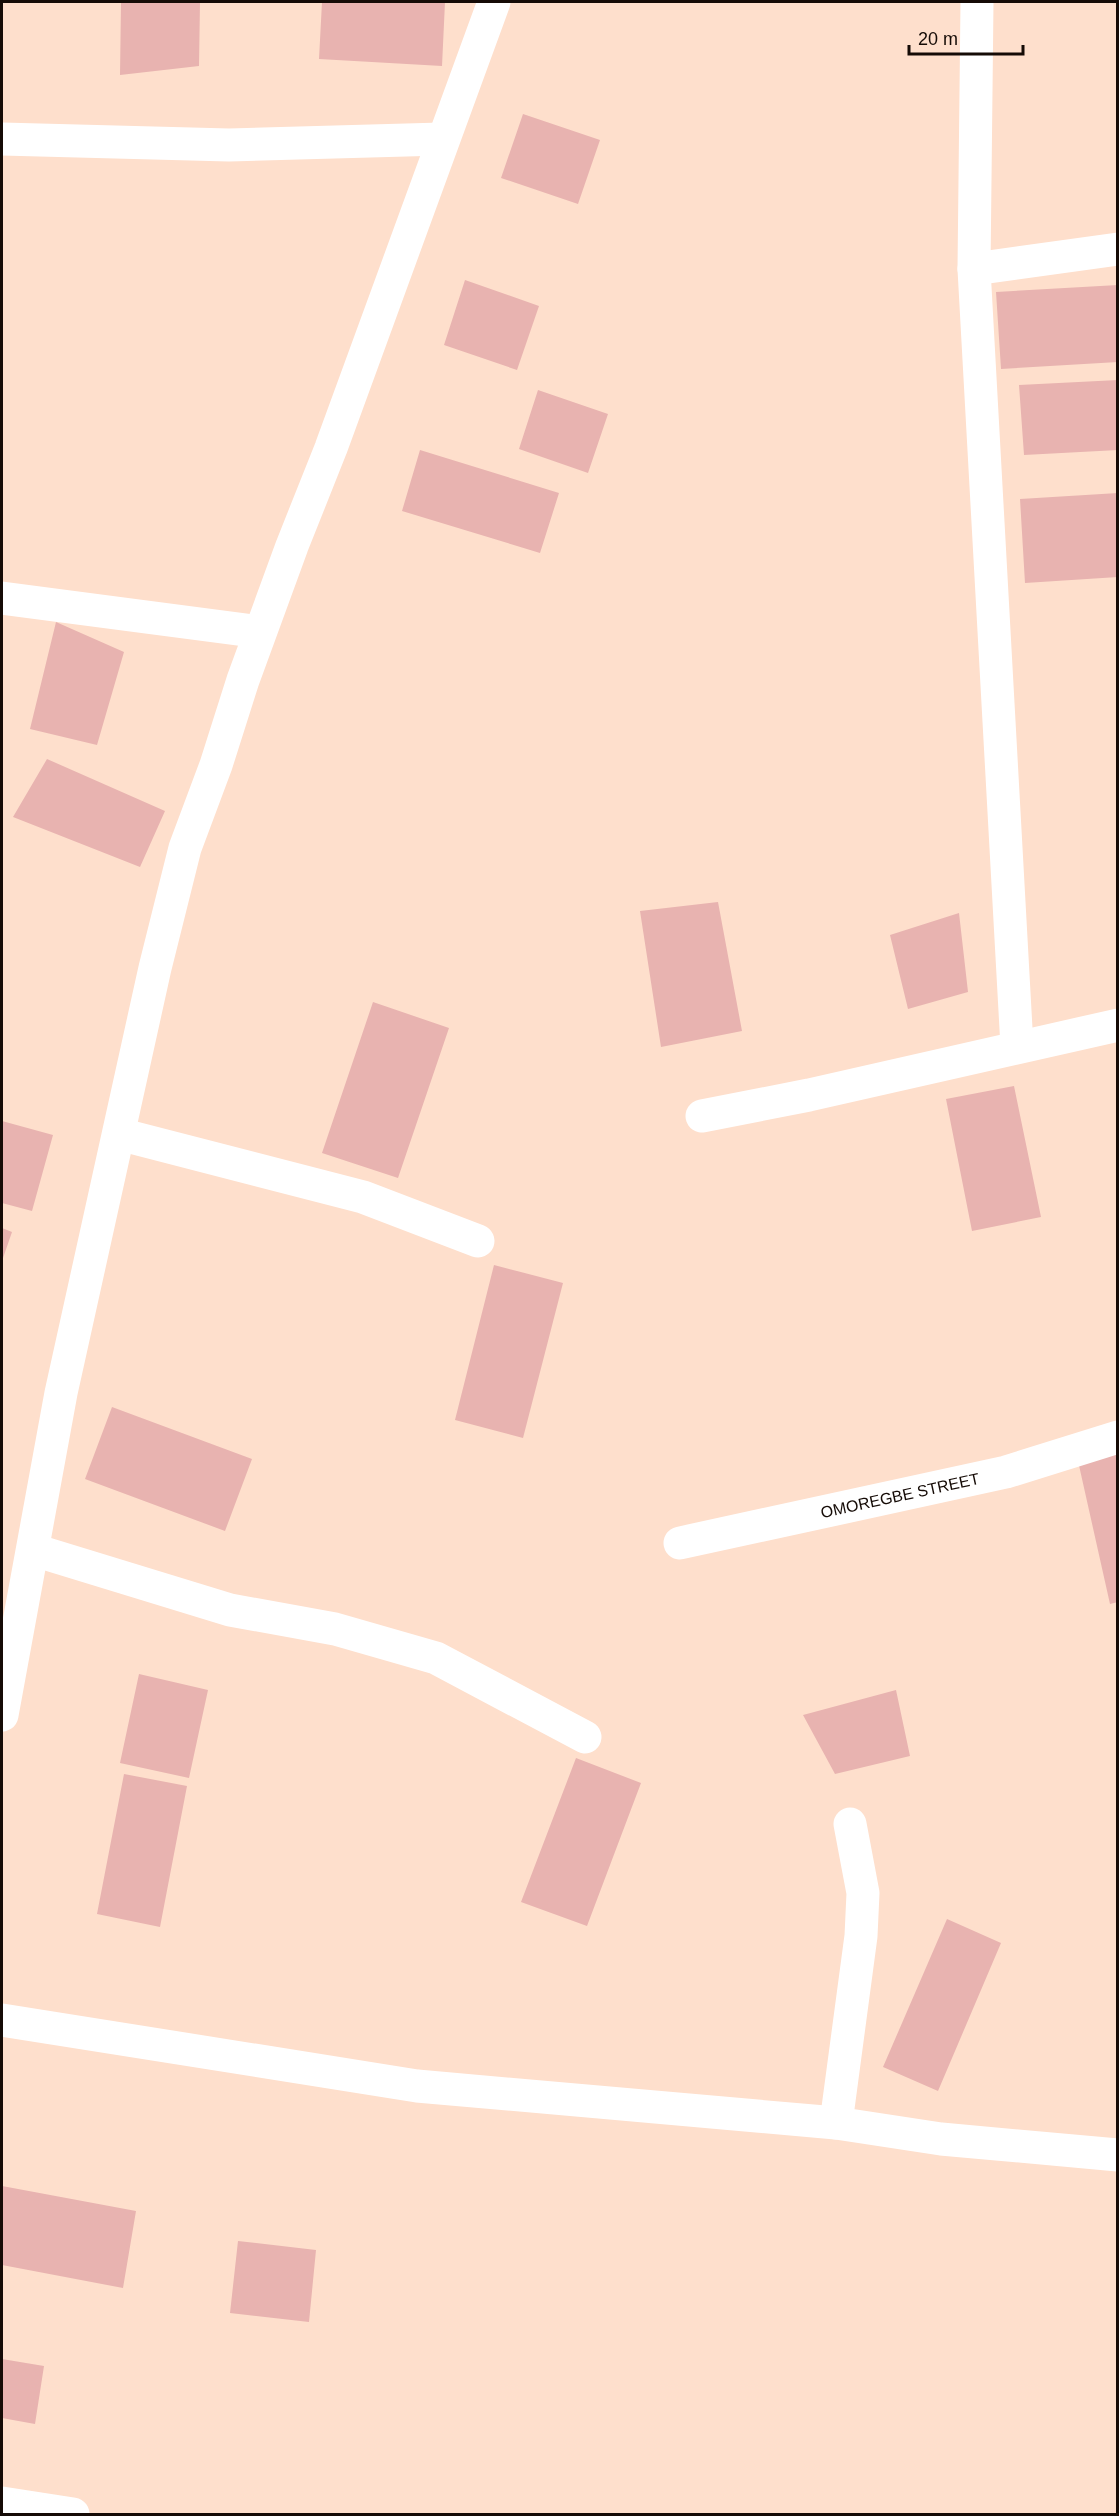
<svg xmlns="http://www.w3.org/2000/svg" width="1119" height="2516" font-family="Helvetica,sans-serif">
	<rect width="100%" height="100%" fill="#fedfcc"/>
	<path fill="#e8b3b0" d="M121,2h79l-1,64 -79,9z
		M322,2h123l-3,64 -123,-7z
		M523,114l77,26 -22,64 -77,-26z
		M465,280l74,26 -22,64 -73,-25z
		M1118,285v77l-117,7 -5,-77z
		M1118,380v70l-94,5 -5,-70z
		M538,390l70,24 -20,59 -69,-24z
		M420,450l139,43 -19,60 -138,-42z
		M1118,493v84l-93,6 -5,-84z
		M56,622l68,30 -27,93 -67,-16z
		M47,759l118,52 -25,56 -127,-50z
		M718,902l24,129 -81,16 -21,-136z
		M959,913l9,79 -60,17 -18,-74z
		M373,1002l76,26 -51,150 -76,-25z
		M1014,1086l27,131 -69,14 -26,-132z
		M2,1121l51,14 -21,76 -30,-8z
		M2,1228l10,4 -10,29z
		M494,1265l69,18 -40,155 -68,-18z
		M112,1407l140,52 -27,72 -140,-52z
		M1118,1442v160l-8,2 -34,-152z
		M139,1674l69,16 -19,88 -69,-15z
		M896,1690l14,66 -75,18 -32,-59z
		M576,1758l65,25 -54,143 -66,-24z
		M124,1774l63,12 -27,141 -63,-13z
		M947,1919l54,24 -63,148 -55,-24z
		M2,2186l134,25 -13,77 -121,-23z
		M238,2241l78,9 -7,72 -79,-9z
		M2,2359l42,7 -9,58 -33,-6z"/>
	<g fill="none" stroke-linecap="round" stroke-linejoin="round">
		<g stroke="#fff" stroke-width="33">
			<path d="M977,2l-3,267 43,778"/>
			<path d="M2,139l227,6 213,-6"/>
			<path d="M974,269l144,-20"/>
			<path d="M2,598l258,34"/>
			<path d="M702,1116l107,-21 309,-70"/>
			<path d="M119,1134l244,63 115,44"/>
			<path id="s1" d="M680,1543l326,-71 112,-35"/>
			<path d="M34,1550l196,60 105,19 101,29 149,79"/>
			<path d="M2,1715l59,-322 94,-425 30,-120 31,-83 27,-85 49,-134 39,-98 163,-446"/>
			<path d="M850,1824l13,69 -2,43 -25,187 105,16 177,16"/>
			<path d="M2,2020l415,66 419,37"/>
			<path d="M2,2503l71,11"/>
		</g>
	</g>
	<g text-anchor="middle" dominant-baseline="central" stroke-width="5" stroke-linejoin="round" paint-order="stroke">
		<g font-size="16" fill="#150b06" stroke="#fedfcc">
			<text stroke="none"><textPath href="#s1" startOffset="225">OMOREGBE STREET</textPath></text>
		</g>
	</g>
	<rect width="1119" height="2516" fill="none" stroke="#150b06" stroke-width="6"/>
	<path d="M909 45v9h114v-9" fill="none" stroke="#150b06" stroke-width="3"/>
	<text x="918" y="45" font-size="18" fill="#150b06" stroke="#fedfcc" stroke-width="4.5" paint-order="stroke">20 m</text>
</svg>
